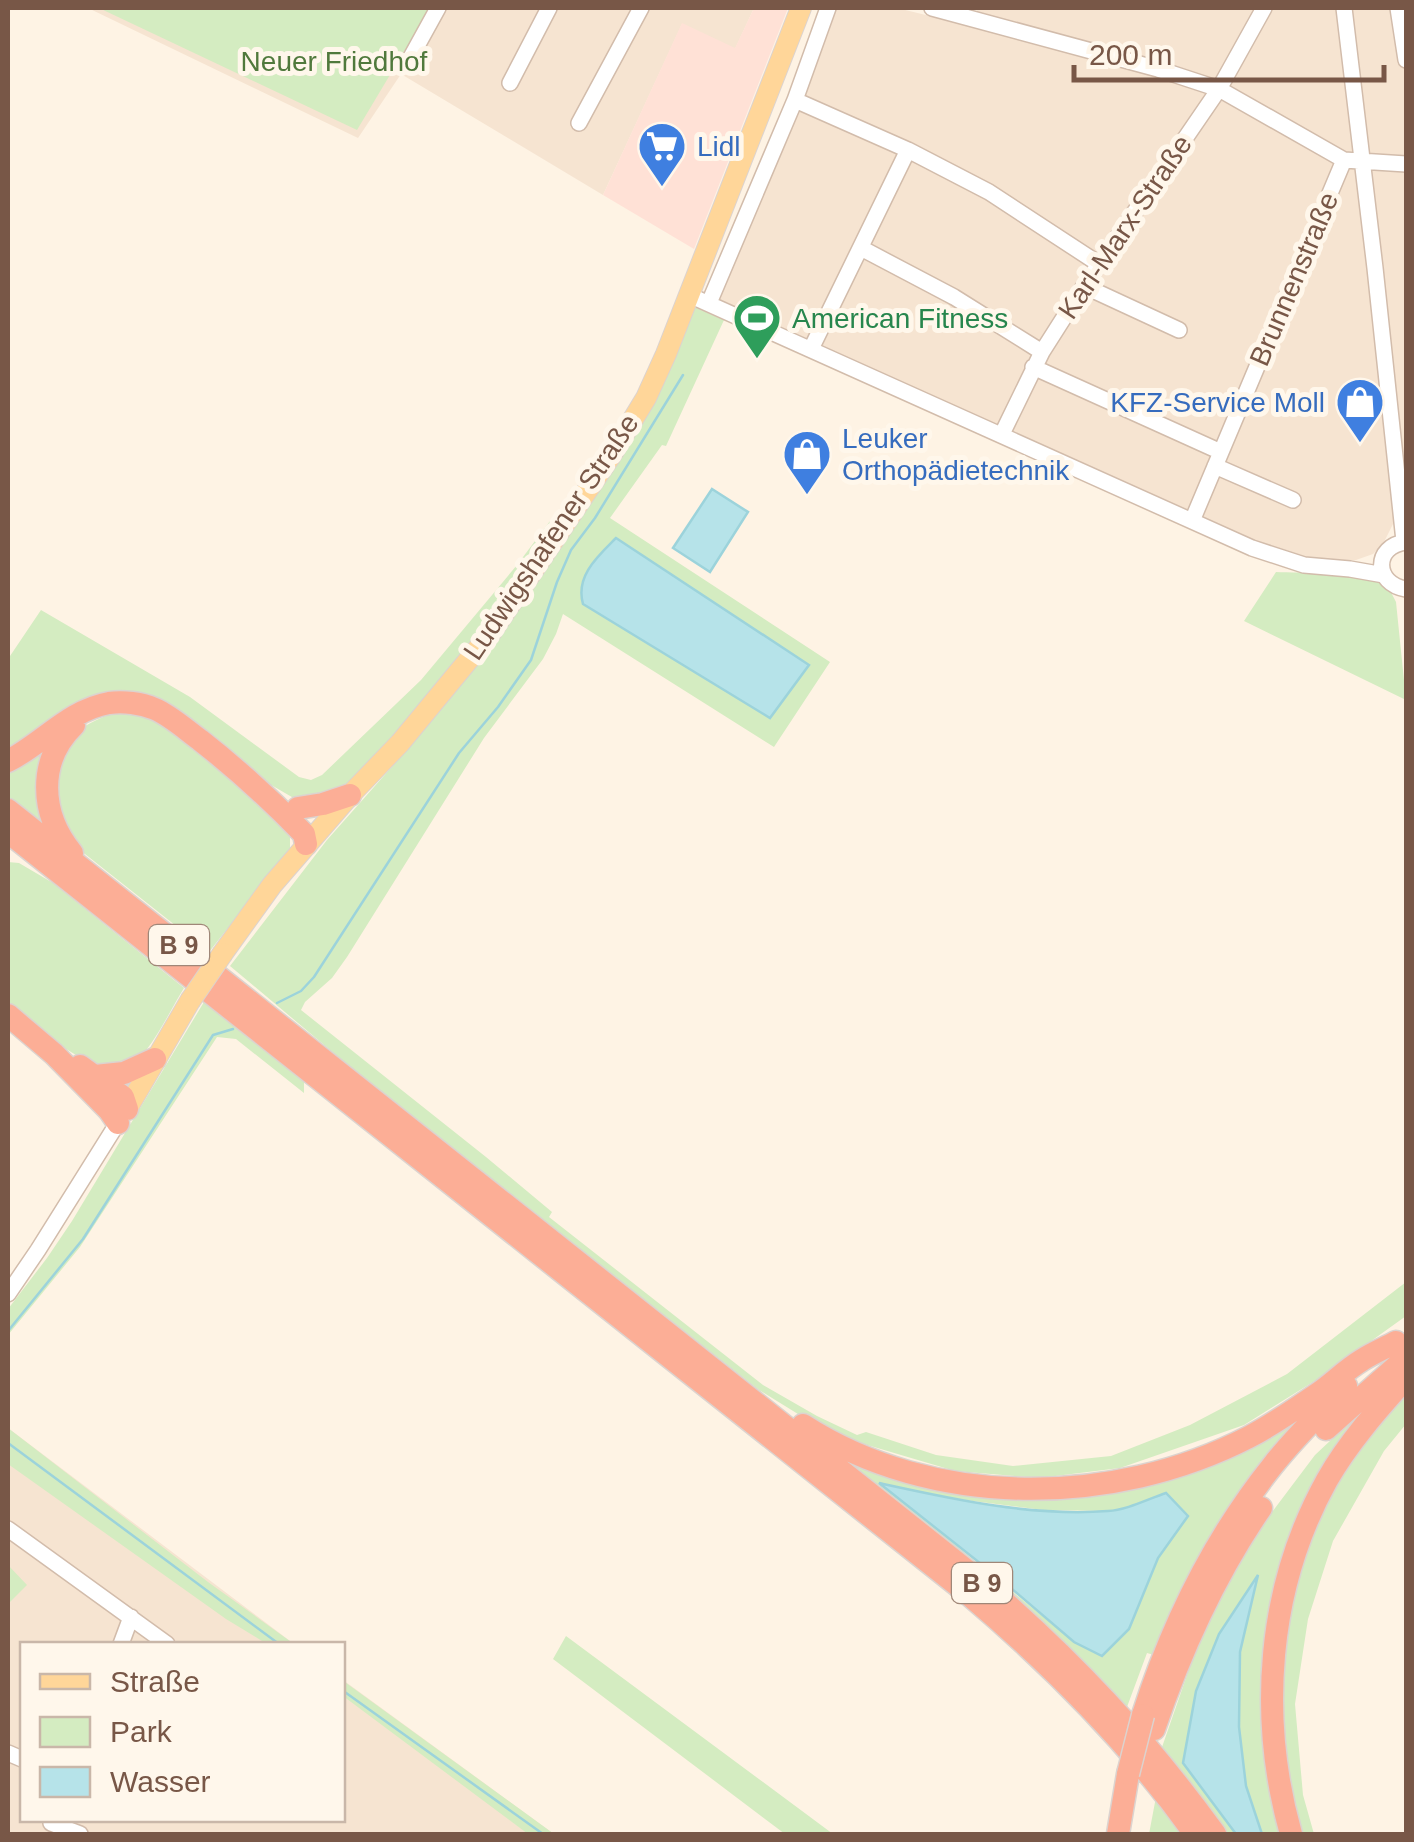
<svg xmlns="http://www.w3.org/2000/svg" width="1414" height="1842" font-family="Helvetica,sans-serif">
	<rect width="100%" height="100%" fill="#fef3e4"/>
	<path fill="#f6e4d1" d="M88,8h666l-19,41 -53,-25 -79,171 -202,-121 -43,64z
		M836,8h61l74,18 7,-18h428v497l-13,2 1,15 -11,22 -10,10 -17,6h-19l-37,-3 -31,-9 -552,-250z
		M8,1428l286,216h-272v176h320l1,-140 211,154h-546z"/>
	<path fill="#ffe1d6" d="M754,8h34l-94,241 -91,-54 79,-172 53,25z"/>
	<path fill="#d4ecc1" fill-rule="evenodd" d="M99,8h331l-73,122z
		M694,307l30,13 -58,126 -4,-1 -52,73 220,144 -56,85 -211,-133 -7,20 -13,25 -59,79 -137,219 -15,21 -27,24 -4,8 185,147 66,55 -3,5 214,168 54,31 40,19 9,-3 70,23 77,11 98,-10 79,-31 97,-51 119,-92v34l-85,61 -77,48 -124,43 -81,10 -84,-7 -108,-32 -41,-20 -47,-29 -393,-310 -136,-114 97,-126 86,-97 51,-63z
		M550,521l3,10 -89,125 -59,68 -54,57 -35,18 -19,1 -50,-29 -113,-77 -126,60v-95l33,-49 149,87 109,80 12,3 11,-5 99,-95 96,-115z
		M1276,572c24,1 87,0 105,11 8,4 11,11 15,19l10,98 -162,-79z
		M112,714h25l31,10 119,102 3,11v12l-81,103 -143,-113 -15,-68c20,-32 24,-45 61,-57z
		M51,746l4,91 -47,-37v-34z
		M8,862l11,1 34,20 131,105c-13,21 -26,49 -42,67 -35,41 -105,-29 -134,-51z
		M204,1002l100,77v14l-68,-54 -19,-2 -137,210 -72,88v-26l39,-51 25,-37z
		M1406,1386v38l-22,27 -51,90 -25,78 -13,85 8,91 11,39h-16l-22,-111 22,-158 27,-67z
		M1320,1398l-166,257 -7,-2 -20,54 -293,-251 64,19 220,12zM881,1484l84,16 78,10 68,1 76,5 -29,42 -29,71 -27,27 -28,-14z
		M1364,1409l-85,166 -12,44 -4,104 22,111h-23l-16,-48 -7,-59 1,-75 17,-73 -38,55 -23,57 -13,72 53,71h-15l-60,-84 42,-121 45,-85 67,-89z
		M8,1428l200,154 86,62h-27l-41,-25 -218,-155z
		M8,1565l19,20 -19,19z
		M566,1636l267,198h-48l-232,-175z
		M342,1680l212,154h-26l-185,-138z
		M1156,1797l27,37 -15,-1v1h-19z"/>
	<path fill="#b6e3e9" stroke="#9cd3db" stroke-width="2.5" d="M712,489l36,23 -38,60 -37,-24z
		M616,538l193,127 -39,53 -187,-114c-8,-28 15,-48 33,-66z
		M879,1483c73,16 153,34 229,28 19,-1 40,-12 58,-18l22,23 -30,42 -29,71 -27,27 -28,-14 -69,-59z
		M1258,1575l-18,77 -1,75 7,59 16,48h-26l-53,-71 13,-72 23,-57z"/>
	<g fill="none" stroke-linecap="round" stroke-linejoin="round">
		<path stroke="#9cd3db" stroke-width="2.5" d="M277,1003l24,-12 13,-14 145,-224 39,-46 33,-47 26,-78 14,-32 24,-32 88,-143
			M8,1331l75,-92 130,-204 20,-6
			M8,1443l271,201
			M342,1690l201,144"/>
		<g stroke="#d2bcab" stroke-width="18">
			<path id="minor" d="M932,8l226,61 61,20 125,71 62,4
				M1344,8l31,260 29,273
				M1398,8l8,52
				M411,57l27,-49
				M510,83l39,-75
				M795,100l113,50 81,42 110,72
				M579,123l62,-115
				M861,248l93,49 88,55
				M1084,286l95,44
				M689,295l563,253 52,17 46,4 34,6
				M709,303l86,-203 33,-92
				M811,349l97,-199
				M1033,367l188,85
				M1002,434l40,-82 42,-66 135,-197 45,-81
				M1215,466l78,34
				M1192,521l152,-361
				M1406,542c-33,4 -32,42 0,47
				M8,1294l30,-44 84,-134
				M8,1529l159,115
				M121,1644l10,-27
				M8,1753l14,6
				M51,1823l29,11"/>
		</g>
		<g stroke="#dcd3cf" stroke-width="22">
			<path id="major" d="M223,953l49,-68 78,-90 50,-52 90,-109 120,-177 36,-59 20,-44 135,-346
				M127,1109l63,-108"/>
		</g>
		<g stroke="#dcd3cf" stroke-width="25">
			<path id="highway" d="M8,761c34,-17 61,-51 101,-58 14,-2 32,0 46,6 16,7 30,20 45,31 37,29 71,60 104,94l2,10
				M298,808l25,-4 27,-9
				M8,810l977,775c89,77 161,154 230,249
				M8,832l958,760c85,72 164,151 229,242
				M72,853c-32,-39 -35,-92 2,-128
				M8,1015l46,39 55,56 9,13
				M80,1066l43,31 4,12 -18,1
				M95,1076l29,-3 31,-14
				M803,1425c130,84 310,82 446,12 25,-13 48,-29 71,-45 14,-10 27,-23 42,-32 11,-7 23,-12 34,-18
				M1326,1429l80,-71
				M1143,1715c29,-91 70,-175 130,-250 22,-28 48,-53 73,-79
				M1154,1729c27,-79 60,-153 107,-221
				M1118,1834l10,-60
				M1291,1834c-33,-117 -24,-246 36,-354 21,-37 51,-71 79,-102"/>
		</g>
		<use href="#minor" stroke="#fff" stroke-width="15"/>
		<use href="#major" stroke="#ffd699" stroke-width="20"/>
		<use href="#highway" stroke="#fcae96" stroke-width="22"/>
		<g stroke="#dcd3cf" stroke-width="22" stroke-linecap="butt">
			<path id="major-bridge" d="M190,1001l33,-48"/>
		</g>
		<g stroke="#dcd3cf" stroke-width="25" stroke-linecap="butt">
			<path id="highway-bridge" d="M1128,1774l15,-59"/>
		</g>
		<use href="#major-bridge" stroke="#ffd699" stroke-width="20"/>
		<use href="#highway-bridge" stroke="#fcae96" stroke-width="22"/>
	</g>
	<defs>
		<g id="supermarket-pin" transform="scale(2.5)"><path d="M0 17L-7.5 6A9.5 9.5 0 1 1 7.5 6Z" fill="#3f7fe0" stroke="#fff7eb"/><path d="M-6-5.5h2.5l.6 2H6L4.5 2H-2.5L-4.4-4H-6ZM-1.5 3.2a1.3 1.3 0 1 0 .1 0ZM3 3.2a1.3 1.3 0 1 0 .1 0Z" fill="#fff"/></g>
		<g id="stadium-pin" transform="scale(2.5)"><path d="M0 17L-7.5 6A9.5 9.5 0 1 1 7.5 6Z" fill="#2e9e5b" stroke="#fff7eb"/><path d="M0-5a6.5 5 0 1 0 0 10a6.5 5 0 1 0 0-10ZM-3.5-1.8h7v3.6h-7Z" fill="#fff"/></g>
		<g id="shop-pin" transform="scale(2.5)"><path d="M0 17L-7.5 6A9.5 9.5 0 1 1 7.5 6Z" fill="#3f7fe0" stroke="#fff7eb"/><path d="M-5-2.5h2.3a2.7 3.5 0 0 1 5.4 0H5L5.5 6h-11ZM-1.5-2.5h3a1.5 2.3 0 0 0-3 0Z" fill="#fff"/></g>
	</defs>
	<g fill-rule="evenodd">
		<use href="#supermarket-pin" x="662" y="146"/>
		<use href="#stadium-pin" x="757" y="318"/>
		<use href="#shop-pin" x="1360" y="402"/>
		<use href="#shop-pin" x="807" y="454"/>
	</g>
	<g text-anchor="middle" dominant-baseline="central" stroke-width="10" stroke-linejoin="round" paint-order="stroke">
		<g fill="#fff7eb" stroke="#a08778" stroke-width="2.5">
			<rect x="149" y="925" width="60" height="40" rx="8"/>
			<rect x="952" y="1563" width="60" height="40" rx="8"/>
		</g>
		<g font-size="25" font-weight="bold" fill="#785747">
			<text x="179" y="945">B 9</text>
			<text x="982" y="1583">B 9</text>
		</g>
		<g font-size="28" fill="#50793c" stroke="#fff7eb">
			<text x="334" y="61">Neuer Friedhof</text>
		</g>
		<g font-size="28" fill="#366cbe" stroke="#fff7eb" text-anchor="start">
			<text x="697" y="146">Lidl</text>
			<text x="1325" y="402" text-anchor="end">KFZ-Service Moll</text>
			<text x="842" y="438">Leuker<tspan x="842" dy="32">Orthopädietechnik</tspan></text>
		</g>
		<g font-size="28" fill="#785747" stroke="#fff7eb">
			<text transform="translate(1125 227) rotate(-56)">Karl-Marx-Straße</text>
			<text transform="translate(1294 279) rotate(-67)">Brunnenstraße</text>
			<text transform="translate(551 537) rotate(-56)">Ludwigshafener Straße</text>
		</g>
		<g font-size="28" fill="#27864d" stroke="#fff7eb" text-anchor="start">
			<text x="792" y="318">American Fitness</text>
		</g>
	</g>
	<rect width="1414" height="1842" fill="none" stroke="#785747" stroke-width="20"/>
	<rect x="20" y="1642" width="325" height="180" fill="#fff7eb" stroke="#c9b7a9" stroke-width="2.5"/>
	<rect x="40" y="1674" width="50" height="15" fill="#ffd699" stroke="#c9b7a9" stroke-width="2.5"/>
	<text x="110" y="1692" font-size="30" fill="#785747">Straße</text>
	<rect x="40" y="1717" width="50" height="30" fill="#d4ecc1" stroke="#c9b7a9" stroke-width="2.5"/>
	<text x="110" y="1742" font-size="30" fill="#785747">Park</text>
	<rect x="40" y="1767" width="50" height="30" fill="#b6e3e9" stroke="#c9b7a9" stroke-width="2.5"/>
	<text x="110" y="1792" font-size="30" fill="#785747">Wasser</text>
	<path d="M1074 65v15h310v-15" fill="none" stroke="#785747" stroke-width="5"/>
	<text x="1089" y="65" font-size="30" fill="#785747" stroke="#fff7eb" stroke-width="8" paint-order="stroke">200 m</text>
</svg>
